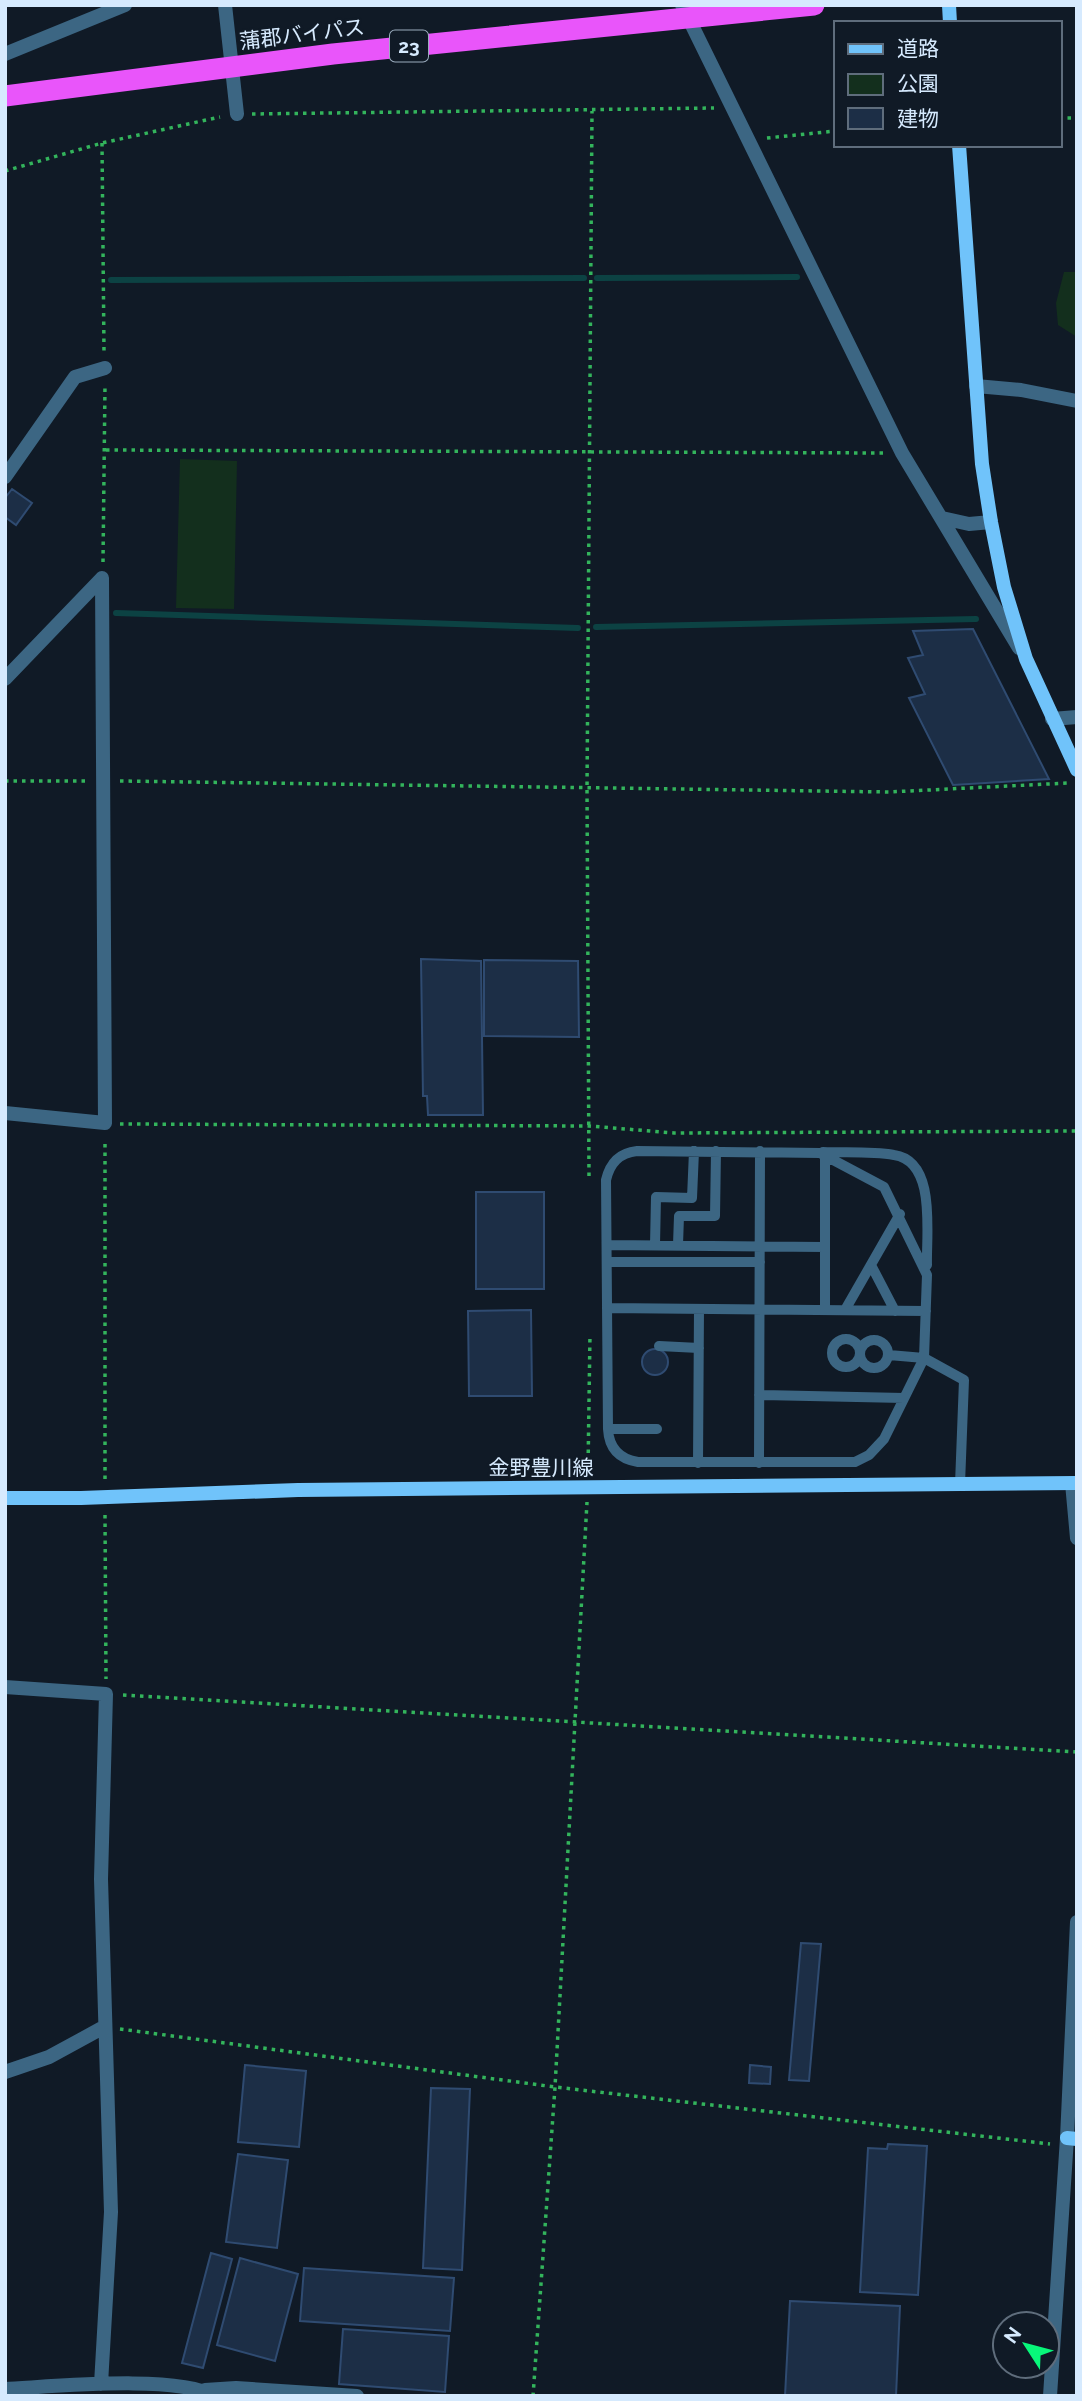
<svg xmlns="http://www.w3.org/2000/svg" width="1082" height="2401" font-family="Raleway,'Noto Sans JP',sans-serif">
	<rect width="100%" height="100%" fill="#101a26"/>
	<path fill="#132f1d" d="M1064,272h13v65l-19,-12 -2,-22z
		M180,459l57,2 -3,148 -58,-1z"/>
	<g fill="none" stroke-linecap="round" stroke-linejoin="round">
		<path stroke="#0c4243" stroke-width="6" d="M597,278l200,-1
			M111,280l473,-2
			M116,613l462,15
			M596,627l380,-8"/>
	</g>
	<path fill="#1c2e46" stroke="#2f4b71" stroke-width="2" d="M12,489l20,14 -16,22 -11,-8v-19z
		M973,629l76,150 -96,6 -44,-87 16,-4 -17,-36 15,-3 -10,-24z
		M421,959l60,2 2,154h-55l-1,-19h-4z
		M484,960l94,1 1,76 -95,-1z
		M476,1192h68v97h-68z
		M531,1310l1,86h-63l-1,-85z
		M642 1362a13 13 0 1 1 26 0a13 13 0 1 1-26 0Z
		M801,1943l20,1 -12,137 -20,-1z
		M245,2065l61,6 -7,76 -61,-5z
		M750,2065l21,2 -1,17 -21,-1z
		M431,2088l39,1 -8,181 -39,-2z
		M888,2144l39,2 -9,149 -58,-3 8,-144 19,1z
		M238,2154l50,6 -11,88 -51,-6z
		M211,2253l21,6 -29,109 -21,-5z
		M240,2258l58,16 -23,87 -58,-16z
		M304,2268l150,10 -4,53 -150,-10z
		M790,2301l110,5 -4,90h-111z
		M343,2329l106,7 -4,56 -106,-8z"/>
	<g fill="none" stroke-linecap="round" stroke-linejoin="round">
		<path stroke="#33b45c" stroke-width="3.5" stroke-dasharray="3.5 5" stroke-linecap="butt" d="M252,114l462,-6
			M1059,118h18
			M767,138l68,-7
			M102,143l2,209
			M5,171l97,-28 118,-26
			M106,450l778,3
			M103,562l2,-177
			M5,781h83
			M120,781l769,11 179,-9
			M120,1124l469,2 85,7 403,-2
			M589,1176l-2,-387 5,-678
			M588,1470l2,-136
			M105,1479v-339
			M105,1515l1,164
			M123,1695l954,57
			M120,2029l435,58 495,57
			M533,2396l22,-309 32,-585"/>
		<path stroke="#3c6683" stroke-width="10" d="M637,1151l183,2 64,34 43,88 -3,83 -40,81 -15,16 -14,7h-217c-19,-3 -29,-14 -30,-33l-2,-249c4,-17 13,-27 31,-29z
			M823,1152c23,1 48,-1 71,3 43,6 32,79 33,110
			M607,1245l218,2
			M655,1245l1,-48 36,1 2,-47
			M678,1245l1,-29h36l1,-65
			M607,1262h153
			M871,1265l24,46
			M607,1308l319,3
			M825,1310v-154
			M845,1310l55,-96
			M832 1353a14 14 0 1 1 28 0a14 14 0 1 1-28 0Z
			M860 1354a14 14 0 1 1 28 0a14 14 0 1 1-28 0Z
			M659,1346l40,2
			M889,1355l35,3 40,22 -4,104
			M759,1395l145,3
			M608,1429h49
			M698,1463l1,-154
			M759,1463l1,-312"/>
		<path stroke="#3c6683" stroke-width="14" d="M225,5l12,109
			M682,5l220,448 117,195
			M5,54l120,-49
			M976,386l45,4 56,11
			M5,477l70,-100 30,-9
			M942,518l27,6 22,-2
			M5,679l97,-101
			M1052,719l25,-2
			M5,1113l100,10 -3,-545
			M1072,1483l5,55
			M5,1687l101,7 -5,185 10,333 -10,172
			M5,2072l44,-15 55,-30
			M5,2389c44,-2 174,-15 208,7
			M205,2390l31,-2 121,8
			M1050,2396l17,-258 10,-216"/>
		<path stroke="#70c3fa" stroke-width="14" d="M949,5l1,18
			M959,145l23,319 9,58 13,65 22,72 51,111
			M5,1498h76l217,-8 779,-7
			M1067,2138l10,1"/>
		<path stroke="#e955fa" stroke-width="21" d="M5,96l328,-42 481,-49"/>
	</g>
	<g text-anchor="middle" dominant-baseline="central" stroke-width="5" stroke-linejoin="round" paint-order="stroke">
		<rect fill="#101a26" stroke="#9bacbd" stroke-width="2" x="390" y="30.5" width="38" height="31" rx="5"/>
		<g font-size="19" font-weight="bold" fill="#d6eafe">
			<text x="409" y="46">23</text>
		</g>
		<g font-size="21" fill="#d6eafe" stroke="#101a26">
			<text transform="translate(302 34) rotate(-7)">蒲郡バイパス</text>
			<text x="541" y="1467">金野豊川線</text>
		</g>
	</g>
	<rect width="1082" height="2401" fill="none" stroke="#d6eafe" stroke-width="14"/>
	<rect x="834" y="21" width="228" height="126" fill="#101a26" stroke="#5f6d7c" stroke-width="2"/>
	<rect x="848" y="44" width="35" height="10" fill="#70c3fa" stroke="#5f6d7c" stroke-width="2"/>
	<text x="897" y="56" font-size="21" fill="#d6eafe">道路</text>
	<rect x="848" y="74" width="35" height="21" fill="#132f1d" stroke="#5f6d7c" stroke-width="2"/>
	<text x="897" y="91" font-size="21" fill="#d6eafe">公園</text>
	<rect x="848" y="108" width="35" height="21" fill="#1c2e46" stroke="#5f6d7c" stroke-width="2"/>
	<text x="897" y="126" font-size="21" fill="#d6eafe">建物</text>
	<g transform="translate(1026 2345) rotate(306)"><circle r="33" fill="#101a26" stroke="#5f6d7c" stroke-width="2"/>
	<path d="M0-5L12 26L0 18L-12 26Z" fill="#08f77a"/>
	<text y="-10" font-size="19" font-weight="bold" text-anchor="middle" fill="#d6eafe">N</text>
	</g>
</svg>
